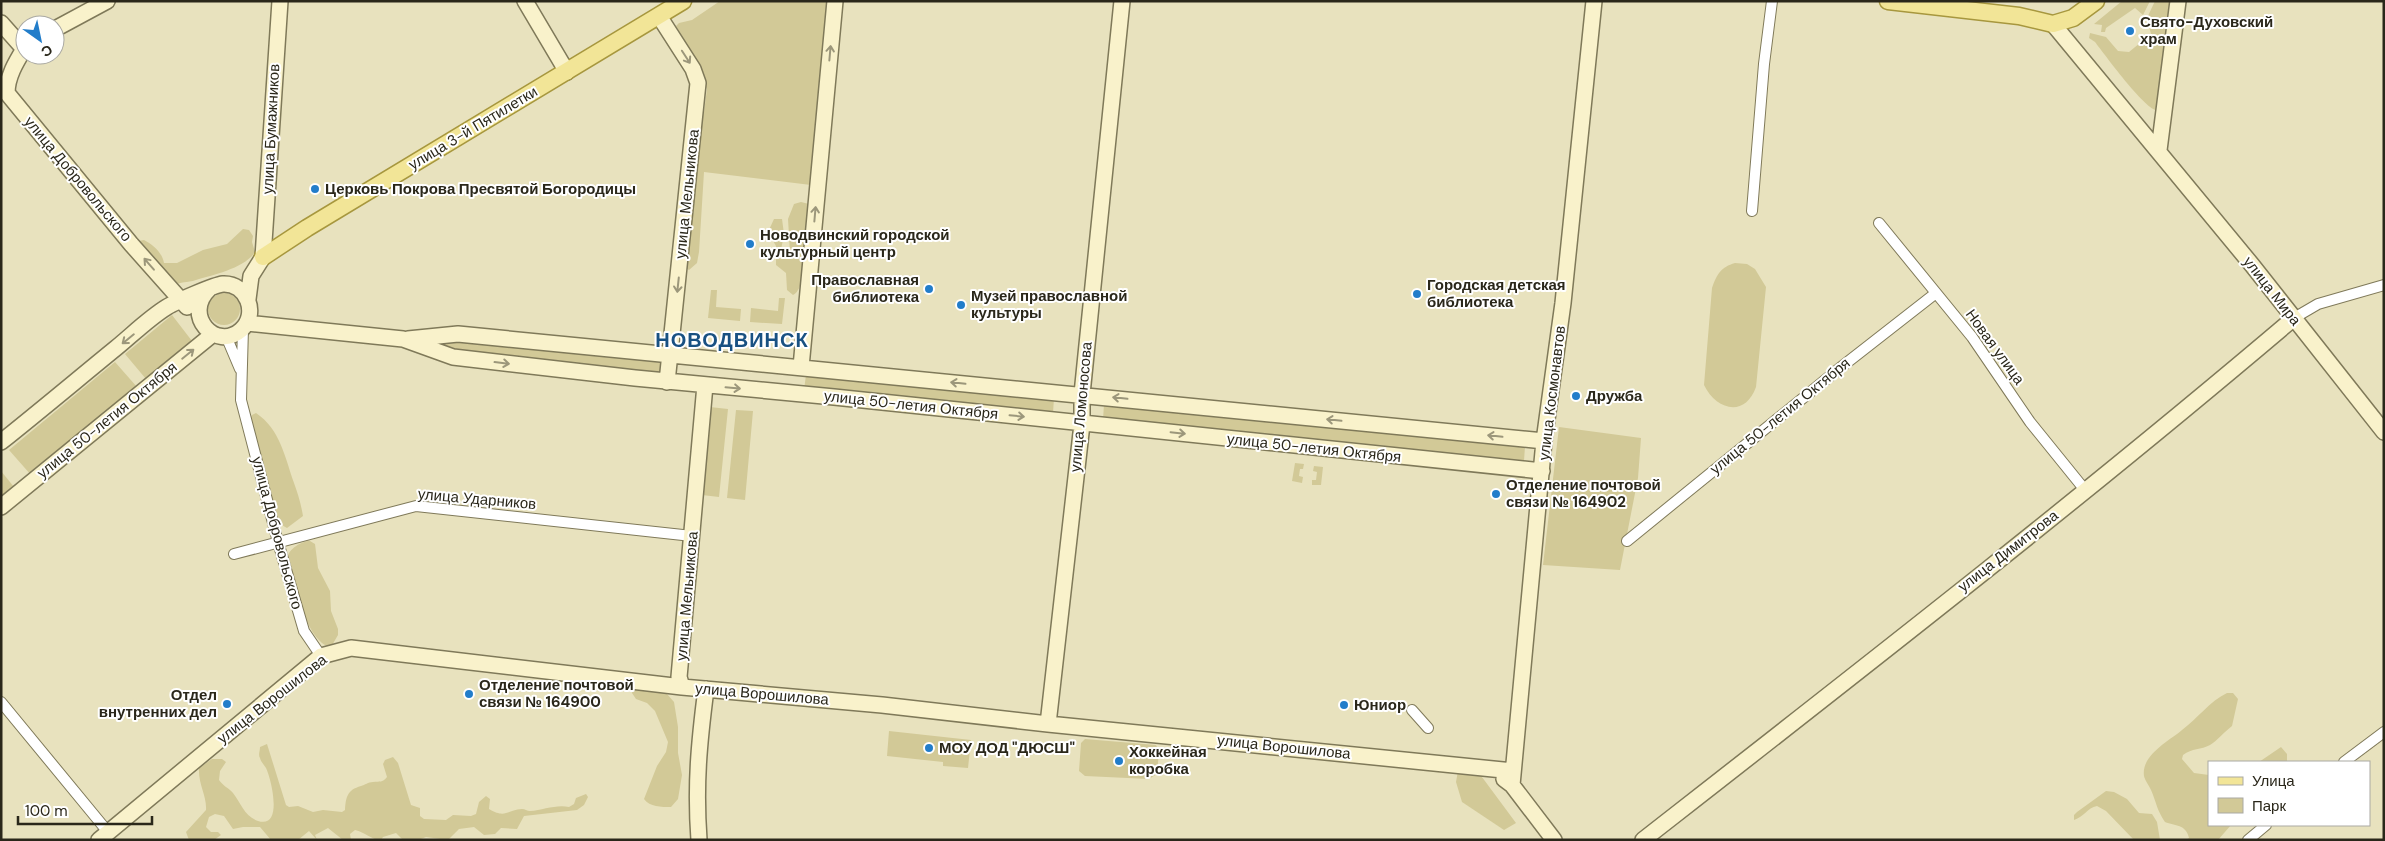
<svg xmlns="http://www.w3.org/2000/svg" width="2385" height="841" font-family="'DM Sans',sans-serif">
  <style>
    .green { fill: #d2c997 }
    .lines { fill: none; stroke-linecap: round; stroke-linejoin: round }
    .street-casing { stroke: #7f7959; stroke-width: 12 }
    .secondary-casing { stroke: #7f7959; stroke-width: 18 }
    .primary-casing { stroke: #a7973e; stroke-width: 19 }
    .street { stroke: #fff; stroke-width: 10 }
    .secondary { stroke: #f9f2cb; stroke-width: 15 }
    .primary { stroke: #f2e597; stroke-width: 16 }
    .oneway { stroke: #9c977b }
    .poi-dot { fill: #227dca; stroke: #fff; stroke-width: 2 }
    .labels { text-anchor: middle; stroke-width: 4; stroke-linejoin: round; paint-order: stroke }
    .poi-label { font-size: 15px; font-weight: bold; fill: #2a271a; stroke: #fff; text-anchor: start }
    .street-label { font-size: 15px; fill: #2a271a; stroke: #fff }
    .district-label { font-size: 20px; font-weight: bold; letter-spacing: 1px; fill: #195182; stroke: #fff }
  </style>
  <rect width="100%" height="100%" fill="#e8e2be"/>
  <path class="green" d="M720,1H828L811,185L704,172L699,252L697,263L689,270L684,267L702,112H704L707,89L676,26L679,23L692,20Z
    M2122,1H2150L2143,15L2135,8L2106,28L2105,32H2101L2102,25L2094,24Z
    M2155,1H2171L2156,110C2144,108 2105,55 2095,42L2089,38L2090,33L2106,37L2118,51L2129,52L2151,34L2147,18Z
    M801,202L809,204C808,221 808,290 793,295L787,290L786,273L776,265V246L768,232L774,219H782L784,234L781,250L786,254L790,253L788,219L794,204Z
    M243,229L249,230L253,236L252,242L255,252C245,268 213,275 196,280C187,283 181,281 173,286L138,241L144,240C153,245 162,252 164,263H177L203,250L227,244Z
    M1735,263L1747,264L1755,269L1766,287L1756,387C1745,418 1716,410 1704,385L1712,288C1717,274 1721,267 1735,263Z
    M711,290H717L716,307L741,309L740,321L708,318Z
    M208 309a16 16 0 1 1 32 0a16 16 0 1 1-32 0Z
    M779,298H785L782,324L750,322L751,308L778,311Z
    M172,315L192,341L146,379L125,354Z
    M472,340L661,360L660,374L470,355L439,347V341Z
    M115,362L137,387L31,475L9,450Z
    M806,375L1054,398L1053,413L804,390Z
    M1104,404L1525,446L1524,461L1103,420Z
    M710,407L728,409L719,497L702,495Z
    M736,410L753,411L745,500L727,498Z
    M256,413C280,429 285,457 294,483C298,494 301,504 303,516L287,528L280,524L276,515L250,419L252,415Z
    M1559,427L1641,438L1638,478L1620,570L1543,565Z
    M1295,463L1304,464L1303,469H1300L1299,476L1303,477L1302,483L1292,481Z
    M1314,466L1323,467L1321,485H1312V480H1316L1317,472L1313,471Z
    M1,471L14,487L1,498Z
    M310,541L315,544L318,568L330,591L331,611L338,629V635L331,647C306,643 293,579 287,558C289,549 301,541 310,541Z
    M634,686H660L674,702L678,727V753L682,775L678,799L671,807C661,807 650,807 644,799L657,766L666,752L668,742L655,711L647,703L636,699L632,693Z
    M2227,693H2233L2238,699L2232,726C2224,732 2217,741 2210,745C2201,750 2192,748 2183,755L2182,759L2194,773L2209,775V825H2231L2218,840H2186L2189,838C2186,824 2175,826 2165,822C2156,808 2157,804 2151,790C2149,785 2145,781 2144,776C2141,755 2169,741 2182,730C2197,719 2210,701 2227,693Z
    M889,731L971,740L968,768L943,766V762L887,756Z
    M1085,739L1156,745L1159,751L1157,774L1149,779L1085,776L1079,771L1081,743Z
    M267,744L286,805L289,807L298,806L313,812L323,810L342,812L345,810C346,797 347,790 361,786C365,785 368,782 373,782C380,781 382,783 387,777L383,764L385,760L393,757L398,763L411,805L420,808V816L424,819L446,820L453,815L471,816L476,814L479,802L486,796L490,799L489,809C506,819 506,810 522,809C525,809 527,811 530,811C543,810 557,804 569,807L574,804L576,798L586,794L588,797L584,805L577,810L524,816L517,829L501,828L495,834L484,835L474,827L459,829L448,840L426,837L418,840H403L396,833L383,837L381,840C371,840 365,832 355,830L350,834L351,840H343L328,828L315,835L317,840L309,831L298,840H271L260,827H243L233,829L224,816L215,814L209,817L206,827L211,832H218L221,835L214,840H189L186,832L206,810C207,796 198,784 199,768L212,759H222L226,762L220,771L219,780C223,786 229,788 233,793C241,803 244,816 258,821C284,829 271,778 266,768C264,765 261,762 260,758C258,755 260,751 260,747Z
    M2281,747L2287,754V762H2259Z
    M1458,771L1479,773L1516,823L1504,830L1462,802L1456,782Z
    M2106,791L2114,792L2127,799L2139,813L2152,814L2157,822L2160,840H2134L2106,811L2097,806C2087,808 2084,817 2074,820V815L2077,812Z"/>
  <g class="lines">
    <g class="street-casing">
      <path id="street" d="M1752,211L1764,64L1772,1
        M1879,223L1972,337L2030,422L2085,490
        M2294,318L2318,304L2384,285
        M243,328L241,400L278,542L304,631L321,656
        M226,336L240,369
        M1627,541L1840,368L1936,293
        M234,554L416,506L692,536
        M1,702L108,832
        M1412,710L1428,728
        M2344,762L2384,732
        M2248,840L2266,825"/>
    </g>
    <g class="secondary-casing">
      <path id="secondary" d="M525,1L567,72
        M659,16L693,69L698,83L667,382
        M1,23L24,49
        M2053,24L2252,265L2384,432
        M55,29L107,1
        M24,49C16,62 7,77 7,93L131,244L187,307
        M2159,150L2178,1
        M263,257L280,1
        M248,299L251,276L263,257
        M247,323L403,339L453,357L635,378L834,397L1542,471
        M408,339L458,334L1544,441
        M801,367L835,1
        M1,442C40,411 78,379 116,348C132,335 149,318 167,307C175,302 214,285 223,284C247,283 259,314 241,330C216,352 182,315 209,289
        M1,507L213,334
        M682,687L679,677L705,385
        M1048,724L1082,424V394L1122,1
        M1504,779L1512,785L1554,840
        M1512,785L1544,441L1563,303L1594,1
        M99,840L321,656L351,648L682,687L882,705L1048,724L1513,771
        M699,840C695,785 699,743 706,689
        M1643,840C1862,669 2082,498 2294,318"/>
    </g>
    <g class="primary-casing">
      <path id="primary" d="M1888,1L2019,16L2053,24L2073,18L2096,1
        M263,257L307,228L683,1"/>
    </g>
    <use href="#street" class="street"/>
    <use href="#secondary" class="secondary"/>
    <use href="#primary" class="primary"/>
  </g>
  <defs><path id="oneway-shaft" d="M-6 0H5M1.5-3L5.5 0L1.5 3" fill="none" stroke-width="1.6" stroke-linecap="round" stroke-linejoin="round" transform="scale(1.25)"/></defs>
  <g class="oneway">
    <use href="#oneway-shaft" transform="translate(830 53) rotate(-85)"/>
    <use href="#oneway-shaft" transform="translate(686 57) rotate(57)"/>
    <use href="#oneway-shaft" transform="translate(815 214) rotate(-85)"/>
    <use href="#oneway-shaft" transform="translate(149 264) rotate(-131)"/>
    <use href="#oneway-shaft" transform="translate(678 285) rotate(96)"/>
    <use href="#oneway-shaft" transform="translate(128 339) rotate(141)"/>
    <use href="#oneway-shaft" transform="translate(188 354) rotate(-39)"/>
    <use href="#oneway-shaft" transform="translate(502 363) rotate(7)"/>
    <use href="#oneway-shaft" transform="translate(958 383) rotate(-174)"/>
    <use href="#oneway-shaft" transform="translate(733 388) rotate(5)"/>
    <use href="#oneway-shaft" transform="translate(1120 398) rotate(-174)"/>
    <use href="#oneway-shaft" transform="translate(1017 416) rotate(6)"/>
    <use href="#oneway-shaft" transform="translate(1334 420) rotate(-174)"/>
    <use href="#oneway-shaft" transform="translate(1178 433) rotate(6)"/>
    <use href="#oneway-shaft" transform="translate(1495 436) rotate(-174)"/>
  </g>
  <g class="poi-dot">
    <circle cx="2130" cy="31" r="5"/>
    <circle cx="315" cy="189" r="5"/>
    <circle cx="750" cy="244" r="5"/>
    <circle cx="929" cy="289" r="5"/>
    <circle cx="1417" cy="294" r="5"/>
    <circle cx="961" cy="305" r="5"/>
    <circle cx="1576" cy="396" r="5"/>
    <circle cx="1496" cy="494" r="5"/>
    <circle cx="469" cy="694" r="5"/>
    <circle cx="227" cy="704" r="5"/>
    <circle cx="1344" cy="705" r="5"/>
    <circle cx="929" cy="748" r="5"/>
    <circle cx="1119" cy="761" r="5"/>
  </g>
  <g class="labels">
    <g class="poi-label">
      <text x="2140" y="27">Свято-Духовский<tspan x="2140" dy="17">храм</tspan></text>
      <text x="325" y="194">Церковь Покрова Пресвятой Богородицы</text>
      <text x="760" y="240">Новодвинский городской<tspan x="760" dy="17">культурный центр</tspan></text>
      <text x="919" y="285" text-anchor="end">Православная<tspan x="919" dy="17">библиотека</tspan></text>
      <text x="1427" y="290">Городская детская<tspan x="1427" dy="17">библиотека</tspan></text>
      <text x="971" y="301">Музей православной<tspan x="971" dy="17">культуры</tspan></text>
      <text x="1586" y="401">Дружба</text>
      <text x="1506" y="490">Отделение почтовой<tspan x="1506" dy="17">связи № 164902</tspan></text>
      <text x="479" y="690">Отделение почтовой<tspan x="479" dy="17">связи № 164900</tspan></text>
      <text x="217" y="700" text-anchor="end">Отдел<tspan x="217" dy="17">внутренних дел</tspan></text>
      <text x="1354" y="710">Юниор</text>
      <text x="939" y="753">МОУ ДОД "ДЮСШ"</text>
      <text x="1129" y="757">Хоккейная<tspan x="1129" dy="17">коробка</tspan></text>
    </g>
    <g class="street-label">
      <text transform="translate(473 128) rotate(-31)" y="5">улица 3-й Пятилетки</text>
      <text transform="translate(271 129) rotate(-87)" y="5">улица Бумажников</text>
      <text transform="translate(78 179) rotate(50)" y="5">улица Добровольского</text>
      <text transform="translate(687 194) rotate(-84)" y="5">улица Мельникова</text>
      <text transform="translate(2272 291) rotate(52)" y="5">улица Мира</text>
      <text transform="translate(1995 347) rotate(54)" y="5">Новая улица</text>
      <text transform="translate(1552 393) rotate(-83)" y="5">улица Космонавтов</text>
      <text transform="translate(911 405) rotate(6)" y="5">улица 50-летия Октября</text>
      <text transform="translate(1081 407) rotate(-85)" y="5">улица Ломоносова</text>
      <text transform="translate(1780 416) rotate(-39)" y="5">улица 50-летия Октября</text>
      <text transform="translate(107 420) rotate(-39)" y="5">улица 50-летия Октября</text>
      <text transform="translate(1314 448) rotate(6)" y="5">улица 50-летия Октября</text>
      <text transform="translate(477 499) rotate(5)" y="5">улица Ударников</text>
      <text transform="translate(277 533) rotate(75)" y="5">улица Добровольского</text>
      <text transform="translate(2008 551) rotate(-38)" y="5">улица Димитрова</text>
      <text transform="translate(687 596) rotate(-85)" y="5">улица Мельникова</text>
      <text transform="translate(762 694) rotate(5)" y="5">улица Ворошилова</text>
      <text transform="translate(272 699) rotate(-38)" y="5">улица Ворошилова</text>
      <text transform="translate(1284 747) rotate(6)" y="5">улица Ворошилова</text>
    </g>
    <g class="district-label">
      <text x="732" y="347">НОВОДВИНСК</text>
    </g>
  </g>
  <rect width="2385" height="841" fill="none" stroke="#2a271a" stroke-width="5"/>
  <rect x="2208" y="761" width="162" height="65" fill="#ffffff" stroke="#aaa9a3"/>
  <rect x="2218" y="777" width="25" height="8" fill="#f2e597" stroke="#aaa9a3"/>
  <text x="2252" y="786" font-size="15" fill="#2a271a">Улица</text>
  <rect x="2218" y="798" width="25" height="15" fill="#d2c997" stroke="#aaa9a3"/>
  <text x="2252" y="811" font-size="15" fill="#2a271a">Парк</text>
  <g transform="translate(40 40) rotate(147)"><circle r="24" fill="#ffffff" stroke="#aaa9a3"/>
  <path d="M0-4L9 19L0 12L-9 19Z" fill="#227dca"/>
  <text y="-8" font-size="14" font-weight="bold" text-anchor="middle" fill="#2a271a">С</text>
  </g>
  <path d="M18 816v8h134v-8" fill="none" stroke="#2a271a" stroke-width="2.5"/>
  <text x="25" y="816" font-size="15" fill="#2a271a" stroke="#ffffff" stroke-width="4" paint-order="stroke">100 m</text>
</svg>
